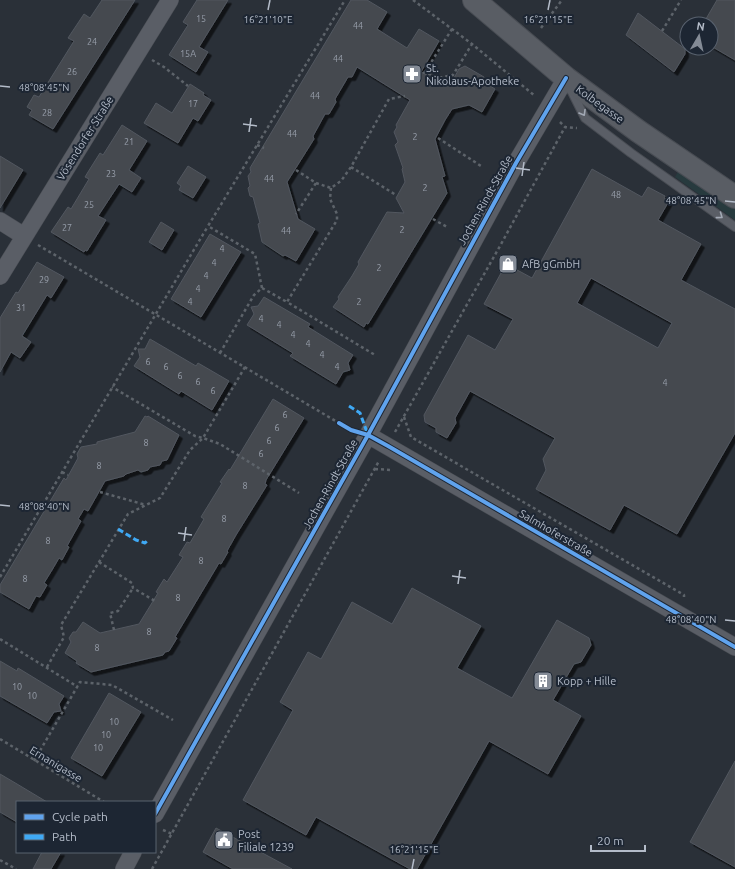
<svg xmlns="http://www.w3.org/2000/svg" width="735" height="869" font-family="Ubuntu,sans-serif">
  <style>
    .green { fill: #273a3e }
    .building { fill: #444950; stroke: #52575f; fill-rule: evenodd; filter: url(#shadow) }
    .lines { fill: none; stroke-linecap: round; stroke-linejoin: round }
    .lane-casing { stroke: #484c53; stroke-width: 10 }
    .street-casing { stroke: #484c53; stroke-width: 18 }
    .secondary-casing { stroke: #484c53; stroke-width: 24 }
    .path { stroke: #5d636a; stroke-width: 2.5; stroke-dasharray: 3 3; stroke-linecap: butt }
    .lane { stroke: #5a5e66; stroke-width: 8 }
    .street { stroke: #5a5e66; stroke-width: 17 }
    .secondary { stroke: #595d64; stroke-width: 22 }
    .quiet { stroke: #3fa9f5; stroke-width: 3; stroke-dasharray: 6 3; stroke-linecap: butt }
    .cycleway-casing { stroke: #1d2633; stroke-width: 6 }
    .cycleway { stroke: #60a3ed; stroke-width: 4 }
    .oneway { stroke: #a2a9b5 }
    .ticks { fill: none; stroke: #b4bcc9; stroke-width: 1.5 }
    .labels { text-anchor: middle; stroke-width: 4; stroke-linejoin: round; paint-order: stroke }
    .number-label { font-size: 9px; fill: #989fab }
    .poi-label { font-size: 11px; fill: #b4bcc9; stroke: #1d2633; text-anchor: start }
    .street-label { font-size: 11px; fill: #b4bcc9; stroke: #1d2633 }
    .ticks-label { font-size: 10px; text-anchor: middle; fill: #b4bcc9; stroke: #1d2633; stroke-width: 4; stroke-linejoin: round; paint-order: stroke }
  </style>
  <defs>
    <filter id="shadow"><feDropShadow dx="3.5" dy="3.5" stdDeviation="0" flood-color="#0009"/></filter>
  </defs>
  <rect width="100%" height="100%" fill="#2a3038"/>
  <path class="green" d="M678,172L735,208V220L675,177Z"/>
  <path class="building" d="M102,0H135L53,129L29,115L32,110L27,107L34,95L39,97L74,41L68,38L84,14L90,18Z
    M197,0H228L199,47L208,52L196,72L169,55L188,25L183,22Z
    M351,0H367L387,12L377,29L407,48L419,29L439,41L421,72L438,81L454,78L459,69L465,66L484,77L482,81L495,89L482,112L469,105L452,109L445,120L435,139L445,176L442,177L447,193L368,324L366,323L364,327L333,307L339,299L338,297L352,276L359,264L358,262L387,212L404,213L396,198L405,182L402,169L403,168L395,145L398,142L394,132L397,127L396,125L410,100L357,67L352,77H348L335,99L336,102L329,114H325L313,136L314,139L287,182L298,219L315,229L296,261L285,255L283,256L262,242L258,224L260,223L253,197L250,196L248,188L250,186L248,176L251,172L250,168Z
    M717,0H735V60L711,46V24H703Z
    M638,13L685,49V54L674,72L626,35Z
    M190,84L204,93L203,95L211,100L198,121L193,118L178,143L144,123L156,103L172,113Z
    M122,125L147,141L129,170L141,178L132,192L119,184L98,216L106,220L87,251L85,250L84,252L51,232L68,207L71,209L89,179L85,177L88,172L100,153L103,155Z
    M0,156L23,170L0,208Z
    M188,166L206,177L193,198L179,190L181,186L177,183Z
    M592,169L642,197L648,187L665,196L664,198L669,201L658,220L701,244L681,280L735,309V433L677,534L624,505L610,530L536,489L546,470L543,459L555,438L470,391L455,418L456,423L447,438L436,432V428L425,422L424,415L468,335L495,350L513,319L484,304L506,264L532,278ZM591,278L672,323L658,348L577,303Z
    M161,222L174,230L162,250L149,242Z
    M210,234L241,252L201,317L171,299Z
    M37,262L64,277L51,298L47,295L22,336L31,342L20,358L11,352L0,372V318L16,292L18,293Z
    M264,297L310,324L308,327L353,355L348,363L350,370L343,372L336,384L290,356L293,353L247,325L254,314L251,307L258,306Z
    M150,339L196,366L198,363L229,381L212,410L181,391L179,394L134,366L140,357L138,349H145Z
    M273,399L304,418L266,480L265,484L267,485L236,535L227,551L228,552L221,564L219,563L175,637L177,638L169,651L165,652L163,655L91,672L76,663L77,661L65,653L71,642L69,638L73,632H76L83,622L100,633L139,624L158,593L156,592L164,579L167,582L183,557L179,555L187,542L190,543L204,519L201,517L222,483L220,482L229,469L230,470Z
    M145,416L147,417L148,416L179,435L167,460L162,461L160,465L150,467L148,470L141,472L138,470L126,474L124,476L105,481L88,511L84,509L78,519L81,521L67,546L69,547L62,560L59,558L52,570L44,583L47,585L40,597L36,596L29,609L0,592V585L64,478L66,480L78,458L77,454L81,447L97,444V442L135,432Z
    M412,588L481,626L457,668L512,698L557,620L589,638L591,645L581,662L574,664L553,700L581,716L548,774L489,741L417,869H410L316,817L306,835L243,800L293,710L280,702L308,652L321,659L352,602L392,624Z
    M0,661L17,671L18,668L64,696L59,704L61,711L54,712L47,723L0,696Z
    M109,693L141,712L102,776L71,758Z
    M735,761V867L690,842Z
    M0,774L17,784L47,802H17V822L0,812Z
    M216,828L292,869H233L203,852Z
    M42,852H61L51,869H33Z"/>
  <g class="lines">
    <g class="lane-casing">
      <path id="lane" d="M571,90L585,118L631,153L735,227"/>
    </g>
    <g class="street-casing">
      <path id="street" d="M0,221L24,236
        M0,276L170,0
        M368,435L735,647
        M155,814L368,435L516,163L566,78
        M124,869L133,852"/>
    </g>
    <g class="secondary-casing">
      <path id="secondary" d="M474,0L566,78L638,131L735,197"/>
    </g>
    <path class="path" d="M413,0L472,44L535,96
      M541,28L562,0
      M662,31L681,0
      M152,60L164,67L188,86
      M425,72L452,29
      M423,73L425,72L438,78L453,75L472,44
      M560,122L565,127L577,128
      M438,138L481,166
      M257,145L264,148
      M351,167L396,195
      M296,170L316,183L296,214
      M316,183L331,188L341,181L351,167L389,99L405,96
      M331,188L330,199L337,214V220L287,302L375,355
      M433,219L447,227
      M38,245L339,423
      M262,288L255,254L208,226L345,0
      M220,353L254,295L262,288L287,302
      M245,367L203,438L220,444L299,493
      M404,417L411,437L684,595V597
      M395,432L500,246L565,127
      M375,469L392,470
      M62,472L68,475
      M100,492L146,505
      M99,562L132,583L133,588L155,601
      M0,577L208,226
      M114,630L110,613L118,611L133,588
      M0,639L78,687
      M47,667L64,637L61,625L128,514L160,498L190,450L203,438L195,436L112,387
      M0,739L104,802
      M34,761L80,682L112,685L173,720
      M163,830L172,834
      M0,860L16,869
      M152,869L379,461"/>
    <use href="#lane" class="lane"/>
    <use href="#street" class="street"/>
    <use href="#secondary" class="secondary"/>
    <path class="quiet" d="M349,406L360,413L368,435
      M118,529L136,540L145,543L148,540"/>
    <g class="cycleway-casing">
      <path id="cycleway" d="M339,423L351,430L368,435L388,446L735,647
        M155,814L368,435L516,163L566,78"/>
    </g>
    <use href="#cycleway" class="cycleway"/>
  </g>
  <defs><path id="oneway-chevron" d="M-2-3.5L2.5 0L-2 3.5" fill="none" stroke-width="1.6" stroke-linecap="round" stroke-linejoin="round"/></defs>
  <g class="oneway">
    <use href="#oneway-chevron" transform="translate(583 113) rotate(60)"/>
    <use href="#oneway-chevron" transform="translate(720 216) rotate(36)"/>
  </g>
  <path class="ticks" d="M268,10L270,0M548,10L550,0M0,86L10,87M243,124L257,126M249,132L251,118M516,168L530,170M522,176L524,162M725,201L735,202M0,505L10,506M178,533L192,535M184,541L186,527M452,576L466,578M458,584L460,570M725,620L735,621M412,869L414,859"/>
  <defs>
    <g id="pharmacy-square" transform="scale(1)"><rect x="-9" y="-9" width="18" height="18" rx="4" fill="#848b96" stroke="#1d2633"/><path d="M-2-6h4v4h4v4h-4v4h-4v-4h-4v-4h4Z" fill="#fff"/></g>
    <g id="shop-square" transform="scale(1)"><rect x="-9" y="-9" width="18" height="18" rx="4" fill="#848b96" stroke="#1d2633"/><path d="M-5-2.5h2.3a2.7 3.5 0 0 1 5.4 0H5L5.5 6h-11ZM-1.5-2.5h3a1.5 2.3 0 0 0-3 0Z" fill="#fff"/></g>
    <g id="building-square" transform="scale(1)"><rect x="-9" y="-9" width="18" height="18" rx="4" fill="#848b96" stroke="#1d2633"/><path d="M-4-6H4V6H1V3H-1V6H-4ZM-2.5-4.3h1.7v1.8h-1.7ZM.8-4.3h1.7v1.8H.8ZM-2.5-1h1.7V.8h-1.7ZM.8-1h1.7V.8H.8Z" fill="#fff"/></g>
    <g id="civic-square" transform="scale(1)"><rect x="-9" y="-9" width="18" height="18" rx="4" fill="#848b96" stroke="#1d2633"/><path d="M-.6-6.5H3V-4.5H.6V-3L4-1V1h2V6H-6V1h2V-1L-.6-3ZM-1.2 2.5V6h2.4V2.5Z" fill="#fff"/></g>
  </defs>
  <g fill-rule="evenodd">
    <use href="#pharmacy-square" x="412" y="74"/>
    <use href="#shop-square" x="508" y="264"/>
    <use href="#building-square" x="543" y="681"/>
    <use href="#civic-square" x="224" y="840"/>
  </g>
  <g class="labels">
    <g class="number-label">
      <text x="201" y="22">15</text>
      <text x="358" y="29">44</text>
      <text x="92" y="45">24</text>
      <text x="188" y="57">15A</text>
      <text x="338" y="62">44</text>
      <text x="72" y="75">26</text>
      <text x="315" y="99">44</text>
      <text x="193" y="107">17</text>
      <text x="47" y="116">28</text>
      <text x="292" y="137">44</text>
      <text x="415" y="140">2</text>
      <text x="129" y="145">21</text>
      <text x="111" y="177">23</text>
      <text x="269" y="182">44</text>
      <text x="425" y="191">2</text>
      <text x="616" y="198">48</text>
      <text x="89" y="208">25</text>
      <text x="67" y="231">27</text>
      <text x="402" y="233">2</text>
      <text x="286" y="234">44</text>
      <text x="222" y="252">4</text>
      <text x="214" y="266">4</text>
      <text x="379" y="271">2</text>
      <text x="206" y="279">4</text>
      <text x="44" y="283">29</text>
      <text x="198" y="292">4</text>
      <text x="190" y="305">4</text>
      <text x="359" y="305">2</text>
      <text x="21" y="311">31</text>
      <text x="261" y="322">4</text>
      <text x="279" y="328">4</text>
      <text x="293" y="338">4</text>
      <text x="308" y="347">4</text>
      <text x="322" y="358">4</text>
      <text x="148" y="365">6</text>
      <text x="166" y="370">6</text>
      <text x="337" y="370">4</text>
      <text x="180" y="379">6</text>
      <text x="198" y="385">6</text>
      <text x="665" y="386">4</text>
      <text x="213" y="394">6</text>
      <text x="285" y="418">6</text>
      <text x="277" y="431">6</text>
      <text x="269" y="444">6</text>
      <text x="146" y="446">8</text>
      <text x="261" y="457">6</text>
      <text x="99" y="469">8</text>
      <text x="245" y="489">8</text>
      <text x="224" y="522">8</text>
      <text x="48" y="544">8</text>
      <text x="201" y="564">8</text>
      <text x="25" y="582">8</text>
      <text x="178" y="601">8</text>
      <text x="149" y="635">8</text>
      <text x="97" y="651">8</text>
      <text x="17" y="690">10</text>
      <text x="32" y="699">10</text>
      <text x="114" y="725">10</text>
      <text x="106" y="738">10</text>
      <text x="98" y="751">10</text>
    </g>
    <g class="poi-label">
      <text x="426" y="72">St.<tspan x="426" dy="13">Nikolaus-Apotheke</tspan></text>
      <text x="522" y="268">AfB gGmbH</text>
      <text x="557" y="685">Kopp + Hille</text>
      <text x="238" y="838">Post<tspan x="238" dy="13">Filiale 1239</tspan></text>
    </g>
    <g class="street-label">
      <text transform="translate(600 104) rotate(36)" y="4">Kolbegasse</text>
      <text transform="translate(85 138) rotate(-58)" y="4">Vösendorfer Straße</text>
      <text transform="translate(485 200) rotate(-61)" y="4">Jochen-Rindt-Straße</text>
      <text transform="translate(330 484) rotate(-61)" y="4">Jochen-Rindt-Straße</text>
      <text transform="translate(556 533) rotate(30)" y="4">Salmhoferstraße</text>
      <text transform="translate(56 764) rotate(31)" y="4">Ernanigasse</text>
    </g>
  </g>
  <g class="ticks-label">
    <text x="268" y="23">16°21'10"E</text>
    <text x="548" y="23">16°21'15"E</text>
    <text x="44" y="91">48°08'45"N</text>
    <text x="691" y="204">48°08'45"N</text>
    <text x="44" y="510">48°08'40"N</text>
    <text x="691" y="623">48°08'40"N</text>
    <text x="414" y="853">16°21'15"E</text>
  </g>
  <rect x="16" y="801" width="140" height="52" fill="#1d2633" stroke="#59626f"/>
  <rect x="24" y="814" width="20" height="6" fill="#60a3ed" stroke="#59626f"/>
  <text x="52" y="821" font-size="12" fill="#b4bcc9">Cycle path</text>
  <rect x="24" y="834" width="20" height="6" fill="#3fa9f5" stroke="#59626f"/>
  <text x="52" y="841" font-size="12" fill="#b4bcc9">Path</text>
  <g transform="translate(699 36) rotate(9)"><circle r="19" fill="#1d2633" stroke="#59626f"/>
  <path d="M0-3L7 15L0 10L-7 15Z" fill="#848b96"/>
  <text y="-6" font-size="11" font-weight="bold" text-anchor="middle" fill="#b4bcc9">N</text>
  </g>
  <path d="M591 845v6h54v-6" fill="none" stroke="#b4bcc9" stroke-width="2"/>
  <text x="597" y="845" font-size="12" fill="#b4bcc9" stroke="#1d2633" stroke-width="3" paint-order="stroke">20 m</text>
</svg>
